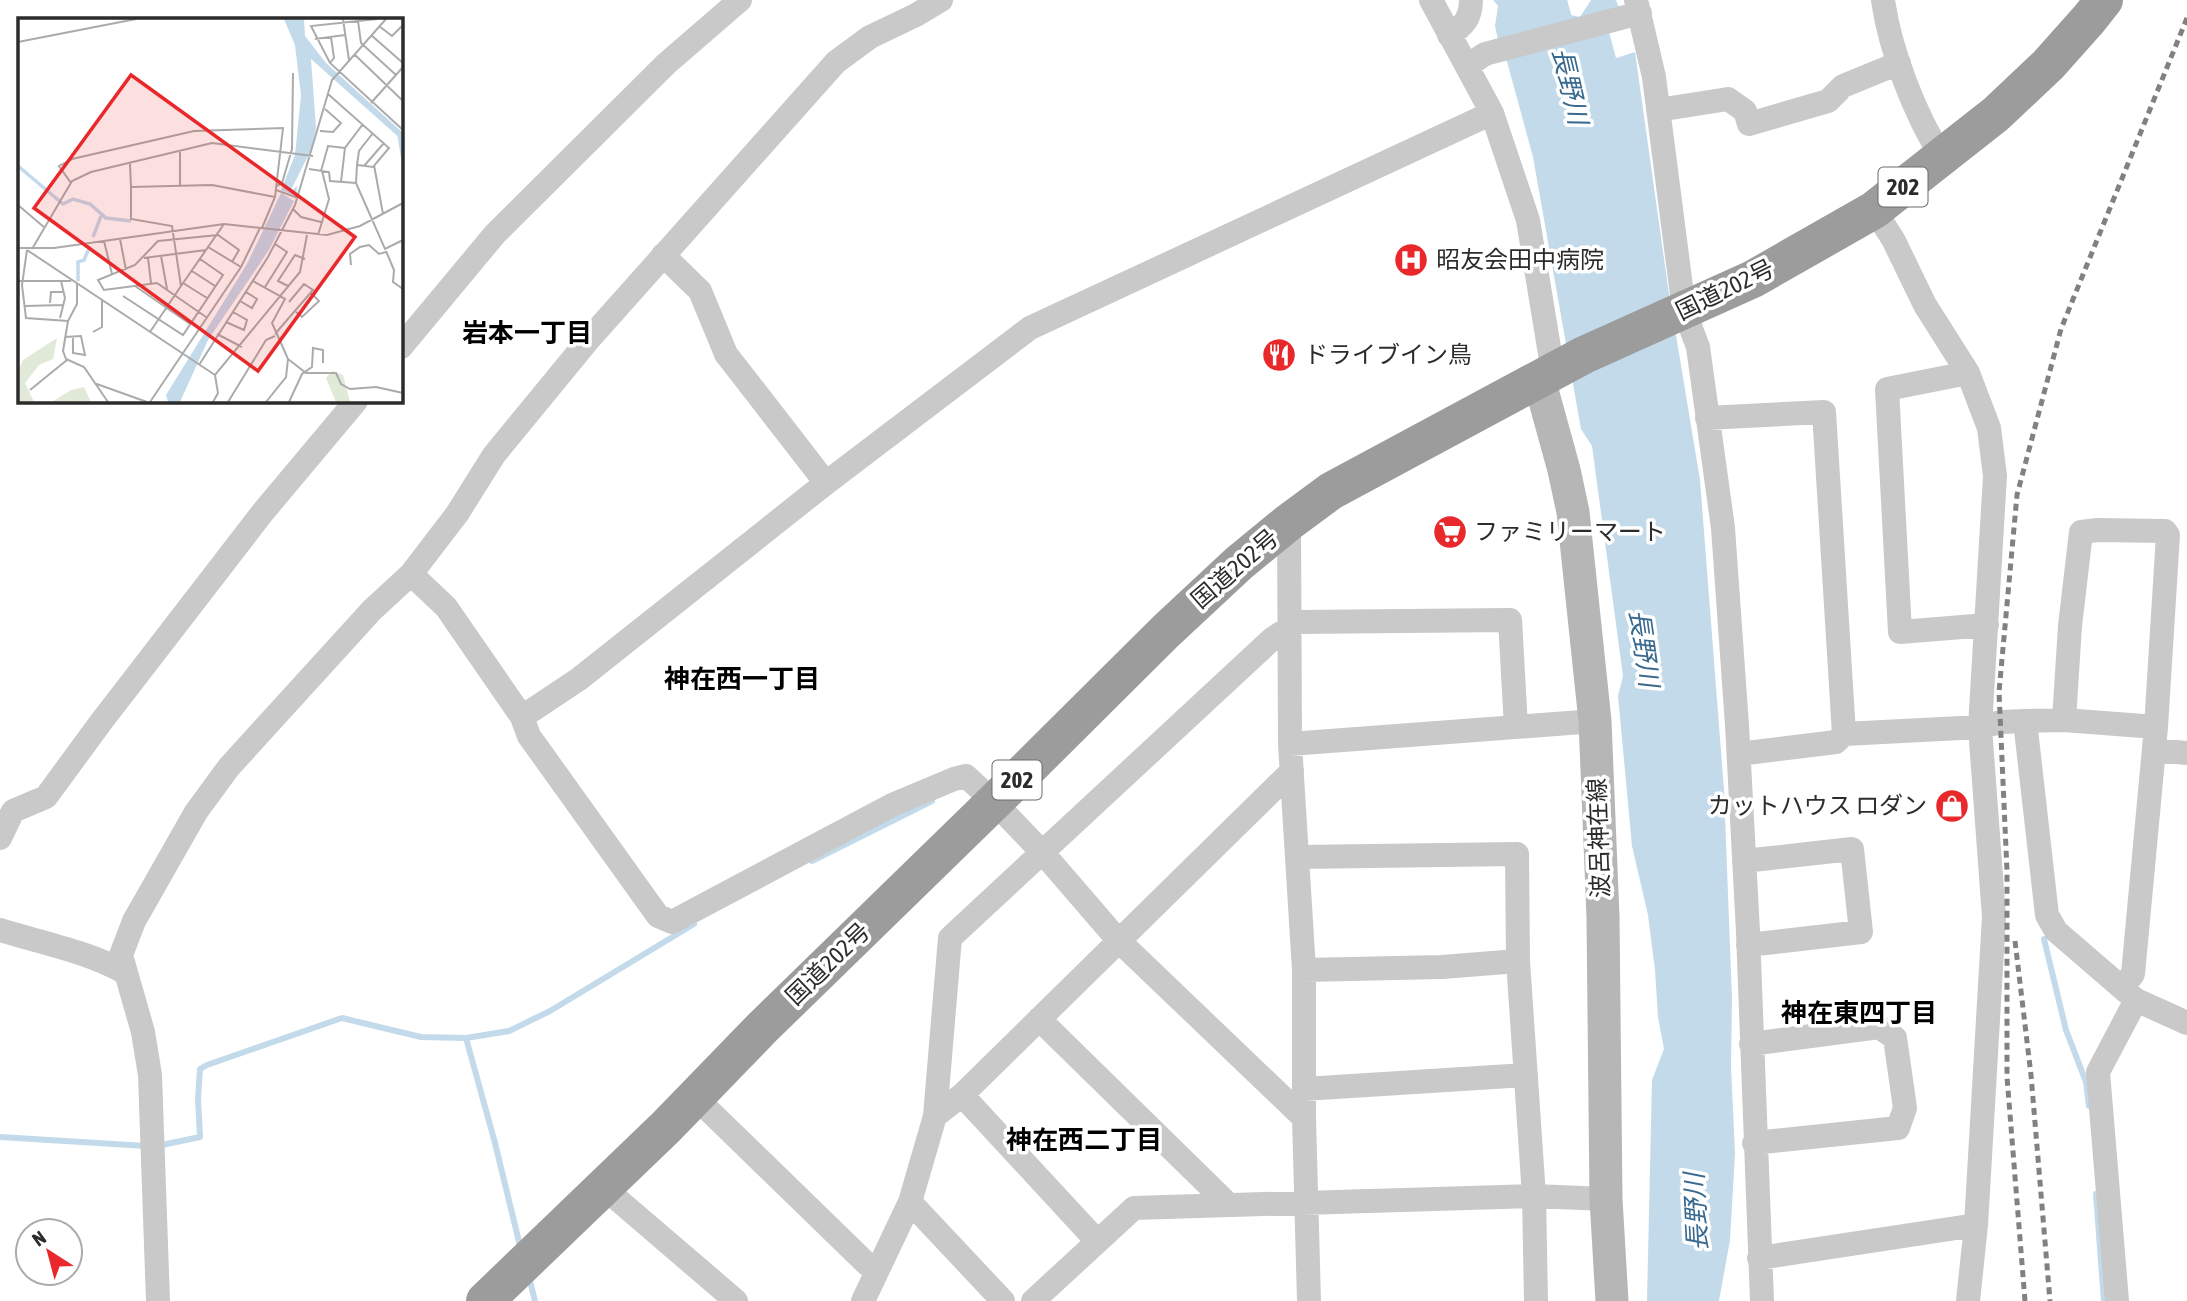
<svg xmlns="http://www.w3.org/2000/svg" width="2187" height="1301" font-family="'Asap Condensed','Noto Sans JP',sans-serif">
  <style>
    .water { fill: #c3daeb }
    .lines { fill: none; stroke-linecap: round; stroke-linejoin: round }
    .stream { stroke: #c3daeb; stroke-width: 6 }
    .river { stroke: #c3daeb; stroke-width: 37 }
    .minor { stroke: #c9c9c9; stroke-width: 24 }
    .secondary { stroke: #b6b6b6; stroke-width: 33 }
    .trunk { stroke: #9c9c9c; stroke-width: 38 }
    .rail { stroke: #818181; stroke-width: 5; stroke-dasharray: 7 5; stroke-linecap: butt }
    .labels { text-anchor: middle; stroke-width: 7; stroke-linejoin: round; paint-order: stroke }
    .shield { fill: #fff; stroke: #6b6b6b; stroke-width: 2 }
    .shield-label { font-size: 23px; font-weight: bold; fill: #2c2c2c }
    .poi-label { font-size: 24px; fill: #2c2c2c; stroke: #fff; text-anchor: start }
    .street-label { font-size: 24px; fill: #2c2c2c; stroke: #fff }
    .water-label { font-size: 26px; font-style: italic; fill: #39698f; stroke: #fff }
    .neighbourhood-label { font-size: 26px; font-weight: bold; fill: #000; stroke: #fff }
    .inset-river { fill: none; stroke: #c3daeb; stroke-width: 3.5 }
    .inset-road { fill: none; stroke: #ababab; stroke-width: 2 }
    .view { fill: #e9282b; fill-opacity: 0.15; stroke: #e9282b; stroke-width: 3.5 }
    .inset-edge { fill: none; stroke: #2c2c2c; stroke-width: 3.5 }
  </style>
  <rect width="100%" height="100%" fill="#fff"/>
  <path class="water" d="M1493,0H1558L1561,13L1580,17L1591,0H1616L1619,8L1498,40L1495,26L1498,6Z
    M1609,32L1616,58L1635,52L1668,287L1700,480L1724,790L1732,999L1731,1066L1735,1154L1730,1240L1719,1301H1647L1652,1080L1664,1049L1658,1017L1655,970L1648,915L1632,846L1618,696L1623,676L1592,446L1581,429L1533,157L1506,58L1545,47L1552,73L1577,66L1573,42Z"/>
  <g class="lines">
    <path class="stream" d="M812,861L932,801
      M2044,939L2066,1030L2086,1082L2089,1106
      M466,1038L495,1143L521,1250
      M0,1137L146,1146
      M157,1146L200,1137L198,1099L200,1069L207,1065L342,1018L421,1037L466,1038L509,1031L550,1011L694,924
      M2096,1194L2104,1301
      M529,1277L535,1301"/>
    <path class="river" d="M1548,0L1580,117"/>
    <path class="minor" d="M1431,0L1492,113L1528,220L1553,372
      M1636,0L1654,77L1684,310L1698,347L1723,528L1737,725L1748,932L1762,1301
      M1883,0C1890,50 1915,115 1942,157
      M1449,35C1464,26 1471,18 1471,0
      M1467,66L1485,54L1640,13
      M1658,110L1728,99L1745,111L1749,124L1828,101L1843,86L1899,63
      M1874,210L1893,239L1925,305L1968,373L1989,428L1995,476L1980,727L1994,917L1976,1225L1968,1301
      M663,255L700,291L726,354L826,483
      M401,347L495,234L666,64L740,0
      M1968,373L1887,389L1900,632L1987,625
      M1707,418L1824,412L1844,734
      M1289,522L1290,744L1304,970V1118
      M411,574L446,607L522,717L579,679L826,483L1030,328L1492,113
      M522,717L529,736L658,916L672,922L892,805L954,779L966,776L994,802L1043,853L1118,940L1304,1118L1309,1301
      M2064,720L2070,626L2081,532L2098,530L2165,531L2168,535L2156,727L2133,974L2122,988
      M2025,721L2064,720L2156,727
      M1290,744L1595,721
      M2154,750L2187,753
      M1739,754L1836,742L1844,734L1980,727L2002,722L2025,721L2047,915L2056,931L2136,1000L2187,1023
      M0,838L13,811L46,797L101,722L263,512L356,401
      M1299,857L1517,854L1518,961L1534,1196L1536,1301
      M1744,861L1852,849L1861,932L1748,945
      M0,930C42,943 86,951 124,972
      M1304,970L1442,967L1518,961
      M1039,1019L1229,1205
      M1751,1044L1879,1027L1895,1038L1905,1108L1898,1128L1754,1143
      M1304,1089L1526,1075
      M962,1095L1097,1241
      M695,1097L867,1264L878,1269
      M935,1116L962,1095L1292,771
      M603,1187L736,1301
      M910,1202L1003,1301
      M1759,1258L1976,1225
      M158,1301L150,1075L143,1032L121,955L134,921L196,812L229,767L372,610L411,574L457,514L494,455L590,338L836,62L870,37L916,15L941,0
      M863,1301L910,1202L935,1116L950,938L1272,639L1298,622L1510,620L1516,727
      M1033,1301L1134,1208L1534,1196L1606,1199
      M2117,1301L2098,1072L2136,1000"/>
    <path class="secondary" d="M1539,379L1564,470L1573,512L1595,721L1603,917L1606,1199L1612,1301"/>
    <path class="trunk" d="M485,1301L666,1127L762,1028L994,802L1166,631L1239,563L1289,522L1331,491L1584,355L1753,279L1874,210L1996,114L2048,65L2089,19L2104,0"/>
    <path class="rail" d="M2015,941L2031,1075L2050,1301
      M2025,1301L2007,1077V871L1999,692L2017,495L2061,329L2187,18"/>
  </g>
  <defs>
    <g id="hospital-disc" transform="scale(1.75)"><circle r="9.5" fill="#e9282b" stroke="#fff"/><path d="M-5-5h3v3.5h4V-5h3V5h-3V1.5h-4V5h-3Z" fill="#fff"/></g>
    <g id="restaurant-disc" transform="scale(1.75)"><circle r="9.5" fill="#e9282b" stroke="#fff"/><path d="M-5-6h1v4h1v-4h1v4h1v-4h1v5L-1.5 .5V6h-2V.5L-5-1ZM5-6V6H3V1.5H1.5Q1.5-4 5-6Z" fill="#fff"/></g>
    <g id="supermarket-disc" transform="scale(1.75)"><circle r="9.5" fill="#e9282b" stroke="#fff"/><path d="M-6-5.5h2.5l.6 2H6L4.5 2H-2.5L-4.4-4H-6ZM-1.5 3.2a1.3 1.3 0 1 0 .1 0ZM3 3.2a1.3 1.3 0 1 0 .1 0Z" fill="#fff"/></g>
    <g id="shop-disc" transform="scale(1.75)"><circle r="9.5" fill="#e9282b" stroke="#fff"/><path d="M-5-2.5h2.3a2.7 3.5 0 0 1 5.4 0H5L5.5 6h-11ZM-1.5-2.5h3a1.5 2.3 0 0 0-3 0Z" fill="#fff"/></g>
  </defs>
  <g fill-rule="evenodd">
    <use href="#hospital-disc" x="1411" y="260"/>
    <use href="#restaurant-disc" x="1279" y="355"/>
    <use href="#supermarket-disc" x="1450" y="532"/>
    <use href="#shop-disc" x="1952" y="806"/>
  </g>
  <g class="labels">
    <g class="shield">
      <rect x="1878.5" y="167.5" width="49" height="39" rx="5"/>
      <rect x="992.5" y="760.5" width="49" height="39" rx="5"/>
    </g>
    <g class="shield-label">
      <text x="1903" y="195">202</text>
      <text x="1017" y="788">202</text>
    </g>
    <g class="poi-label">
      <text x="1436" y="268">昭友会田中病院</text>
      <text x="1304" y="363">ドライブイン鳥</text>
      <text x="1474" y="540">ファミリーマート</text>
      <text x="1927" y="814" text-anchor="end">カットハウス ロダン</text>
    </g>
    <g class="street-label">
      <text transform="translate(1725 290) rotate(-26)" y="8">国道202号</text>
      <text transform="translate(1235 569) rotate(-41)" y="8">国道202号</text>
      <text transform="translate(1599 838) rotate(-92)" y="8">波呂神在線</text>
      <text transform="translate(828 964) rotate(-44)" y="8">国道202号</text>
    </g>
    <g class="water-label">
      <text transform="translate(1570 86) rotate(77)" y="9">長野川</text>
      <text transform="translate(1644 648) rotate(82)" y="9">長野川</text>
      <text transform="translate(1696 1212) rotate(-93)" y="9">長野川</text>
    </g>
    <g class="neighbourhood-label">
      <text x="527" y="342">岩本一丁目</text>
      <text x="742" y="688">神在西一丁目</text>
      <text x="1859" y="1022">神在東四丁目</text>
      <text x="1084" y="1149">神在西二丁目</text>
    </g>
  </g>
  <g transform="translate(18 18)">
    <rect width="385" height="385" fill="#fff"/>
    <path d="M39,320L35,341L21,347L7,365L16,384H0V353L5,342ZM314,353L325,357L332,384H318L308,360ZM66,369L73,384H34L53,372Z" fill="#e1ead8"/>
    <path d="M266,1H286L287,18L308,45L385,115V123L293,41L298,110L294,130L272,174L279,168L278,178L263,172L277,137L283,77L277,27ZM263,175L276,183L251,232L190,322L162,384H150L148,377L229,246Z" fill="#c3daeb"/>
    <path class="inset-river" d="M381,116L385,142M0,148L45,186L55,181L72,186L88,200L113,203M75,219L83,198M60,263V244L66,242L72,228"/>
    <path class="inset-road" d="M325,1L331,42M359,1L293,8L312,45L385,112M340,3L343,25L378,57M361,8L374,18L384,8M353,17L385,45M297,21L327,17M0,24L118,1M336,36L385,83M312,45L316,40L313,19M310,76L371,130L355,149L339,147L338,165L367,231L385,222M353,85L385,49M302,113L315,114L323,105L307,91M112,146L113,169L194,167L257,179M339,147L341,133L355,115M356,147L365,196M346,148L366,125M291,151L311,154L312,163L338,165M303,153L310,128L327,130M323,164L327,130L345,106M53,165L41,148L54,141L176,113L265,110L257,179L244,210M162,168V132M259,168L264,165L274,131L275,55M113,169V201L154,208L163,268L132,314M258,172L280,180M0,187L27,210M275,191L283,199L303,204M300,217L311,181L304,153M102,221L108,252M86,223L94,256M190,229L223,249M0,230H36L206,206L309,217L342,208L385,185M14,231L54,163L73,154L194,125L295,138M9,232L197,357L282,254L289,217M9,232L4,267L8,300L50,303M368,233L376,252L375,264L385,271M143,238L149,271M126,240L188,232M130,240L133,265M333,247L332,236L342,229L351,227L361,236L368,234M174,253L197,268M0,263H53M235,263L267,281L254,305L270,341L268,359L248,384M165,265L189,280M59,266V286L50,303L45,333L48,341L66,349L90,384M117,268L172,306M163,268L206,206M270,268L260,263L277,237L287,241M247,269L269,234L257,226M105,278L165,317L205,257L182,241M222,283L234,290L239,281L228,274M32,285L33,274H45M7,288L45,287M278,294L284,299L301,283L293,275M188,299L139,265L86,272L80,262L117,247L140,223L200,217L221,232L214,244M42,300L47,280L43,263M208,304L226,312L229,302L215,294M75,314L84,309V282M199,316L224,329M257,316L295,272L286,266L271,284M47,319L63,318L67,337L55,335V320M270,341L288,355H318L323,366L332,371L358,369L385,375M181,347L250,239L277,187L314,62L368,1M76,365L129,384M12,372L49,342M132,384L223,249L242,210M195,384L200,375L197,357M210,384L248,322L257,318M271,384L284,356L294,349L295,330L305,332V345"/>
    <path class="view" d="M113,57L337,219L240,353L16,190Z"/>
    <rect width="385" height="385" class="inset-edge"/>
  </g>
  <g transform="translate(49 1252) rotate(324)"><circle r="33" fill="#ffffff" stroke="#ababab" stroke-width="2"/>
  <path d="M0-5L12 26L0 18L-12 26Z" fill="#e9282b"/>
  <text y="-10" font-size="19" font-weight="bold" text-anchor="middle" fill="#2c2c2c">N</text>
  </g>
</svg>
